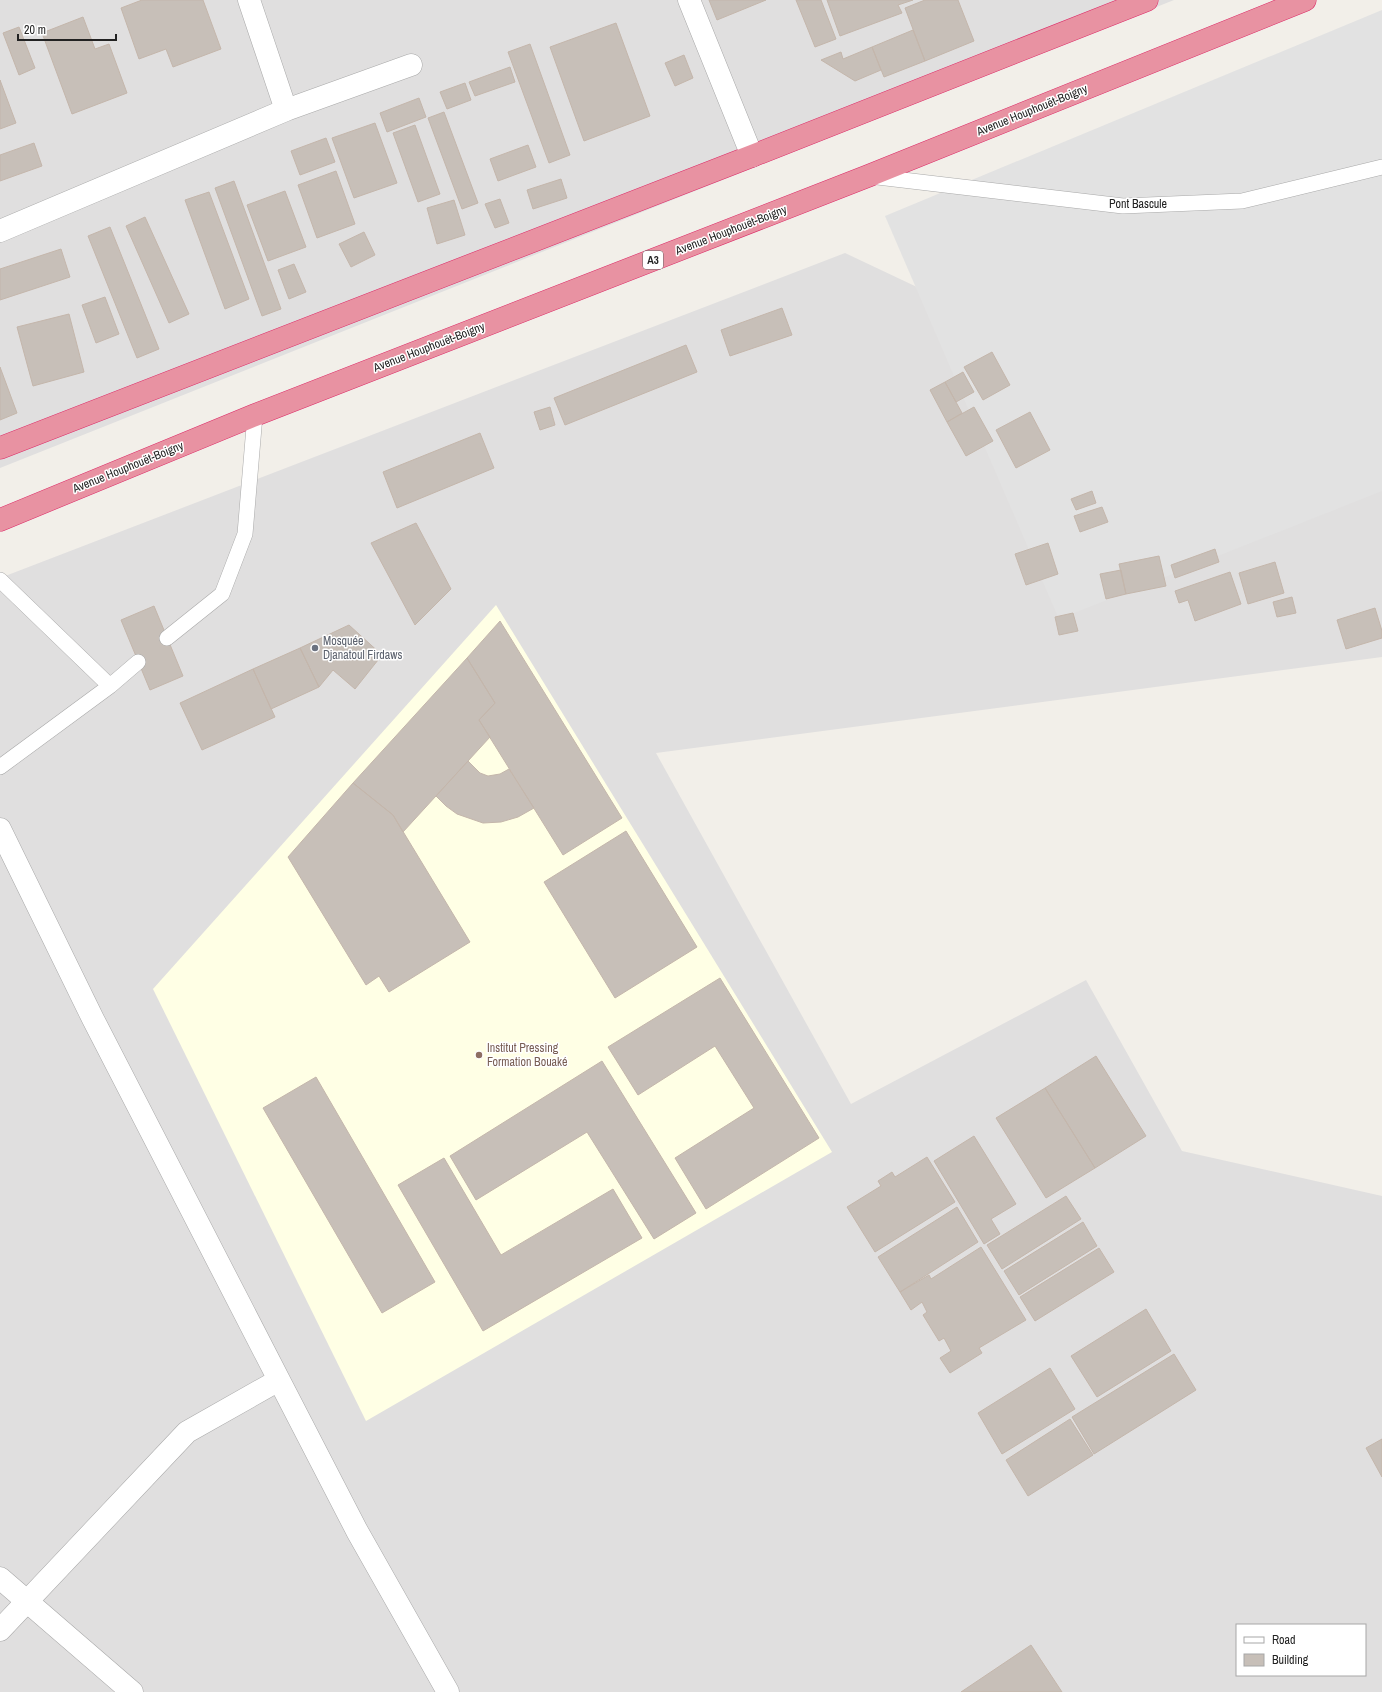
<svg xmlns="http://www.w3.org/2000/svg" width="1382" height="1692" font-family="'Archivo Narrow',sans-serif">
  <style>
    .residential { fill: #e0dfdf; fill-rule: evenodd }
    .education { fill: #ffffe5 }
    .parking { fill: #e2e2e2 }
    .building { fill: #c7bfb8; stroke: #c4b6ab }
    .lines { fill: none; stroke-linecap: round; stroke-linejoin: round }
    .lane-casing { stroke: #a9a9a9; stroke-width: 16 }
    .street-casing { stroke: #a9a9a9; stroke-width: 23 }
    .highway-casing { stroke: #dc2a67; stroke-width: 23 }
    .lane { stroke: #fff; stroke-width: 15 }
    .street { stroke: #fff; stroke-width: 22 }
    .highway { stroke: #e892a2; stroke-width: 22 }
    .worship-dot { fill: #6b7280; stroke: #fff; stroke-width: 1.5 }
    .education-dot { fill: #8d6e63; stroke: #fff; stroke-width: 1.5 }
    .labels { text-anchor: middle; stroke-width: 3; stroke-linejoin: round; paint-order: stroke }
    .shield { fill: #fff; stroke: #646464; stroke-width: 1 }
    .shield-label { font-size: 11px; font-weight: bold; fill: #222 }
    .street-label { font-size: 12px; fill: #222; stroke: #fff }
    .worship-label { font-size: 12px; fill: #5b616d; stroke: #fff; text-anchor: start }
    .education-label { font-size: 12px; fill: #785e54; stroke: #fff; text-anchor: start }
  </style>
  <rect width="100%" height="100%" fill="#f2efe9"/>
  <path class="residential" d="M0,0H1174L0,468Z
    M845,253L1027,339L1382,431V657L656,753L851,1104L1086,980L1182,1151L1382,1196V1692H0V578ZM1237,1625H1365V1675H1237Z"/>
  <path class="education" d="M496,605L832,1152L366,1421L153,989Z"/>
  <path class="parking" d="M1382,10V491L1059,619L885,216Z"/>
  <path class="building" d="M142,0H203L221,49L173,67L166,49L139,59L121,8Z
    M709,0H766L717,20Z
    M796,0H821L836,39L815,47Z
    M827,0H913L898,5L902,13L840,36Z
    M925,0H958L974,41L925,61L905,8Z
    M83,17L95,49L109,44L127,93L72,114L42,33Z
    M616,23L650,116L584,141L550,47Z
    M19,27L35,68L19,75L3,33Z
    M913,30L925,61L884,77L872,47Z
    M530,44L570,155L549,163L508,52Z
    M872,47L881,70L855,81L821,60L841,52L843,59Z
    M684,55L693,78L675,86L665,63Z
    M510,67L515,82L475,96L469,82Z
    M0,80L16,123L0,129Z
    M465,83L471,100L447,109L440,92Z
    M419,98L426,117L387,132L380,113Z
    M444,112L478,203L462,209L428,118Z
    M375,123L397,183L354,198L332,138Z
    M415,125L440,194L418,202L393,133Z
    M326,138L335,162L300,175L291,151Z
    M34,143L42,166L0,181V155Z
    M528,145L536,167L498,181L490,159Z
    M336,171L355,224L317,238L298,185Z
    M561,179L567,198L533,209L527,190Z
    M234,181L281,309L262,316L215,188Z
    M285,191L306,247L268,261L247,205Z
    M209,192L249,299L225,309L185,200Z
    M500,199L509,223L495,228L485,204Z
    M454,200L465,235L437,244L427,208Z
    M145,217L189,314L169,323L126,226Z
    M110,227L159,349L137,358L88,236Z
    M364,232L375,255L351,267L339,244Z
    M61,249L70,277L0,300V269Z
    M294,264L306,292L289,299L278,270Z
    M105,297L119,334L96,343L82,305Z
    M782,308L792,335L730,356L721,330Z
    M69,314L84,372L33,386L17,327Z
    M686,345L697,372L565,425L554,398Z
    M992,352L1010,385L983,400L964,367Z
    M0,367L17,413L0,420Z
    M963,372L974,392L956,402L945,382Z
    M945,382L962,413L947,422L930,390Z
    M550,407L555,425L540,430L534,412Z
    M974,407L993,441L966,456L947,422Z
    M1030,412L1050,450L1016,468L996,430Z
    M480,433L494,468L397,508L383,472Z
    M1092,491L1096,503L1076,510L1071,499Z
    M1102,507L1108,522L1080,532L1074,516Z
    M416,523L451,589L415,625L371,543Z
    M1048,543L1058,574L1026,585L1015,554Z
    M1215,549L1219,562L1175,578L1171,565Z
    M1159,556L1166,586L1126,594L1119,564Z
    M1275,562L1284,593L1248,604L1239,573Z
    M1121,570L1126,594L1106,599L1100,574Z
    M1230,572L1241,604L1195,621L1188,600L1179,603L1175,591Z
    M1292,597L1296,613L1277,617L1273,602Z
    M154,606L183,676L150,690L121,620Z
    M1375,608L1382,631V638L1346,649L1337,620Z
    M1073,613L1078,631L1059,635L1055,617Z
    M500,621L622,818L563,855L479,720L495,703L467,658Z
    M349,625L382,655L355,689L333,670L319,687L300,648Z
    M300,648L319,687L271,709L253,669Z
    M467,658L495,703L479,720L490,737L403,832L393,815L353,783Z
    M253,669L275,717L202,750L180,703Z
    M468,761L480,773L488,776L500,774L509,769L534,808L518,817L501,822L483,823L457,814L446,806L436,796Z
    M353,783L393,815L470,942L389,992L379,976L366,985L288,857Z
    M626,831L697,947L615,998L544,882Z
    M720,978L819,1138L706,1209L675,1158L754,1108L715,1046L638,1095L608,1047Z
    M1096,1056L1146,1136L1095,1168L1045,1088Z
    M602,1061L696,1213L654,1239L587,1132L476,1200L450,1156Z
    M316,1077L435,1282L382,1313L263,1108Z
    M1045,1088L1095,1168L1046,1198L996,1118Z
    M974,1136L1016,1204L991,1219L1000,1234L984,1244L934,1161Z
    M927,1157L955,1202L875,1252L847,1207L881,1186L878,1181L892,1172L895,1177Z
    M444,1158L501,1255L613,1189L642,1238L483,1331L398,1185Z
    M1066,1196L1081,1219L1002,1269L987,1245Z
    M957,1207L978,1242L900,1292L878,1257Z
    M1083,1222L1097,1246L1019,1295L1004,1271Z
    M981,1247L1026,1320L979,1348L982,1353L950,1373L940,1358L951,1351L944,1338L939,1341L923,1315L927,1312L922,1302L911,1310L900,1292L929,1275L931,1279Z
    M1099,1248L1114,1272L1035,1321L1020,1297Z
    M1146,1309L1171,1351L1097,1397L1071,1356Z
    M1174,1354L1196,1390L1094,1454L1072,1417Z
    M1050,1368L1075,1409L1002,1454L978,1413Z
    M1070,1419L1093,1455L1028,1496L1006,1460Z
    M1382,1439V1477L1366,1448Z
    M1031,1645L1062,1692H961Z"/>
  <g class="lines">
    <g class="lane-casing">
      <path id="lane" d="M869,176L1123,206L1242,201L1382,167
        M0,580L110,686L138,662
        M167,638L222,594L245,534L255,415
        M0,767L110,686"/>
    </g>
    <g class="street-casing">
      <path id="street" d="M249,0L286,110
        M689,0L752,156
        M0,231L286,110L411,65
        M0,829L93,1019L279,1380L357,1531L448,1692
        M0,1578L132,1692
        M0,1630L187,1432L279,1380"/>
    </g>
    <g class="highway-casing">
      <path id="highway" d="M0,448L752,156L1147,0
        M0,520L255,415L868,176L1305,0"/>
    </g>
    <use href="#lane" class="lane"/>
    <use href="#street" class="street"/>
    <use href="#highway" class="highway"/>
  </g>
  <circle class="worship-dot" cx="315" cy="648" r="4"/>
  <circle class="education-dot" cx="479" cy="1055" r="4"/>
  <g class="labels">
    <rect class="shield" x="643" y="251" width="20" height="18" rx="3"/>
    <g class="shield-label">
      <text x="653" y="264">A3</text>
    </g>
    <g class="street-label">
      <text transform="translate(1032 110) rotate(-22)" y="4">Avenue Houphouët-Boigny</text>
      <text x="1138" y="208">Pont Bascule</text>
      <text transform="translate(731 230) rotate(-21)" y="4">Avenue Houphouët-Boigny</text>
      <text transform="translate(429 347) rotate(-21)" y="4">Avenue Houphouët-Boigny</text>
      <text transform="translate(128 467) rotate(-22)" y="4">Avenue Houphouët-Boigny</text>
    </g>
    <g class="worship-label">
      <text x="323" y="645">Mosquée<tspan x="323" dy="14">Djanatoul Firdaws</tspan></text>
    </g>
    <g class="education-label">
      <text x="487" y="1052">Institut Pressing<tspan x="487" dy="14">Formation Bouaké</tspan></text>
    </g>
  </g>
  <rect x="1236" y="1624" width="130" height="52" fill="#ffffff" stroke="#a7a7a7"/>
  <rect x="1244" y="1637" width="20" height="6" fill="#ffffff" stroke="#a7a7a7"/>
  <text x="1272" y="1644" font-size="12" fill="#222222">Road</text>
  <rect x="1244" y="1654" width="20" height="12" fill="#c7bfb8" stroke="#a7a7a7"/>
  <text x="1272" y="1664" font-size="12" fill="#222222">Building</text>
  <path d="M18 34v6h98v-6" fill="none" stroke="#222222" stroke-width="2"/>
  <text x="24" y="34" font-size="12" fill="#222222" stroke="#ffffff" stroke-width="3" paint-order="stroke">20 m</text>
</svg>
